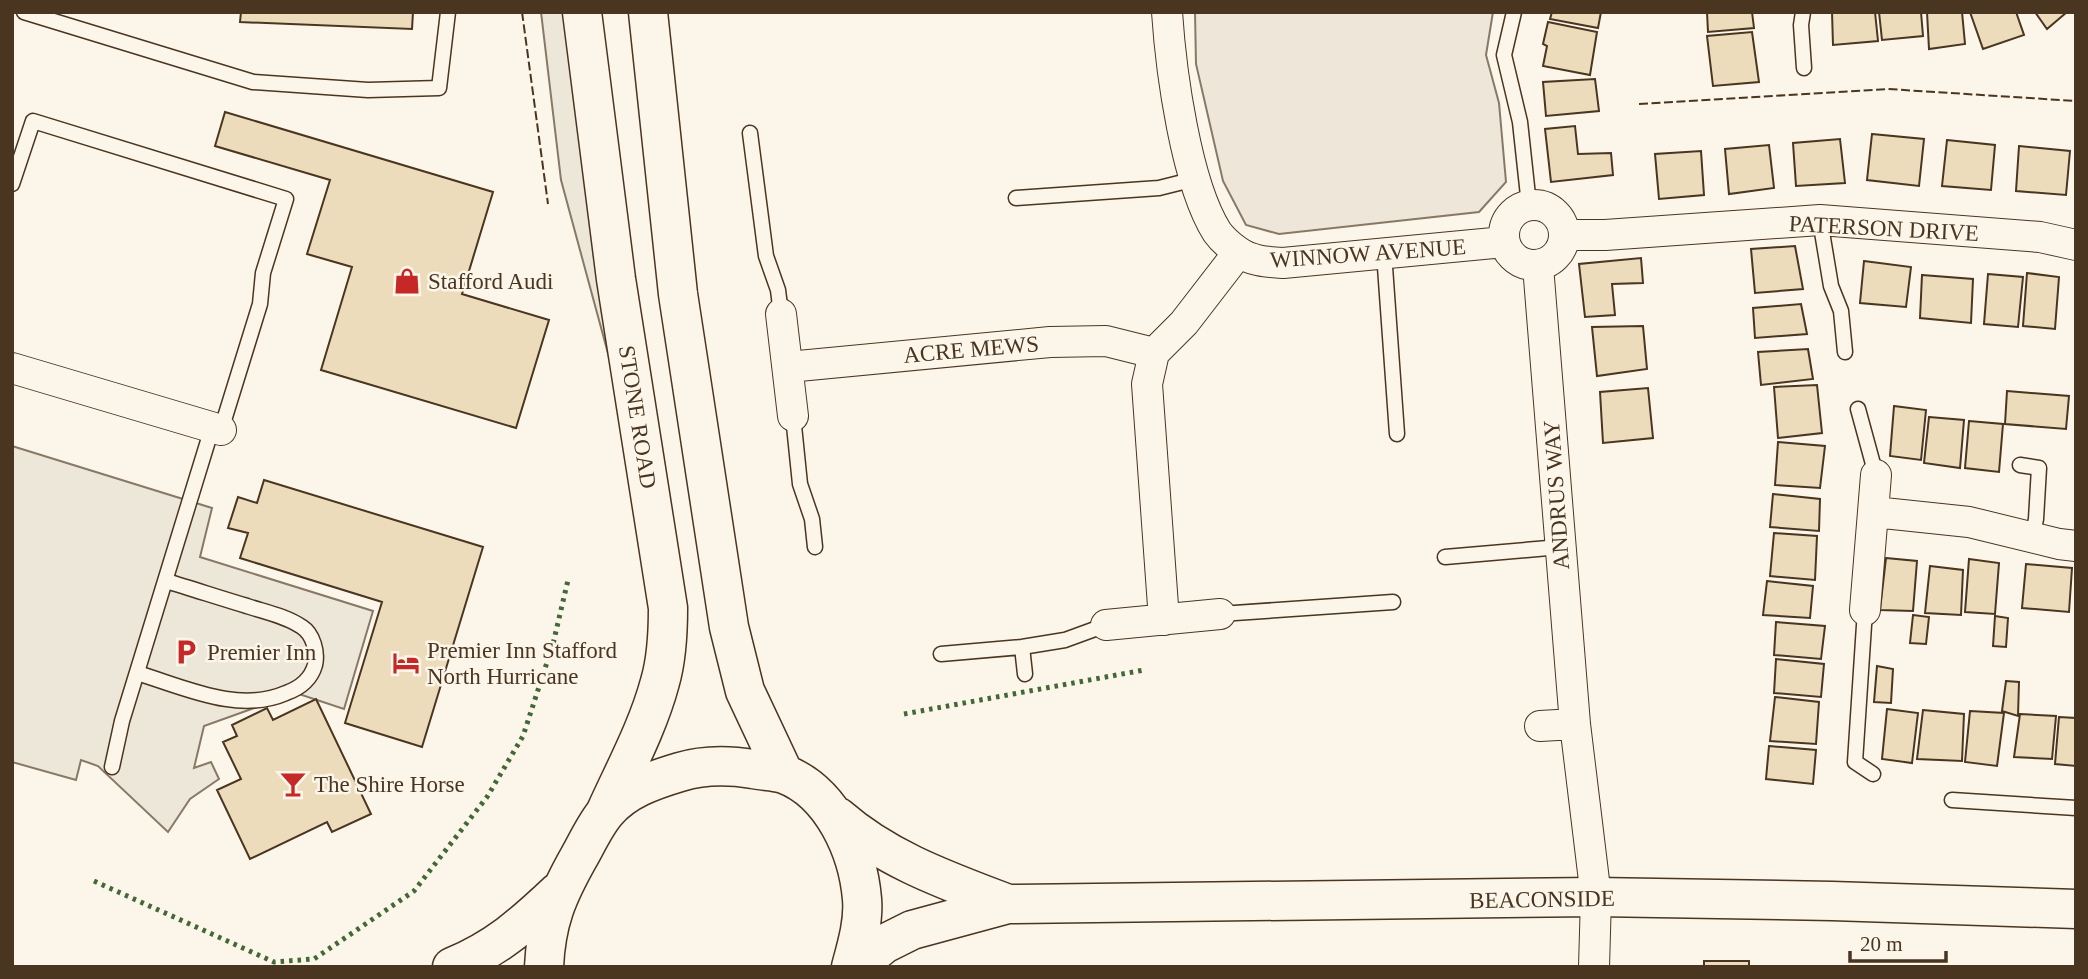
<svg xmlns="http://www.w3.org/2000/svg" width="2088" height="979" font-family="'Times New Roman',serif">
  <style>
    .green { fill: #ede6d9; stroke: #887966; stroke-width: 2 }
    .parking { fill: #ede7d9; stroke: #887966; stroke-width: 2 }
    .building { fill: #ecdcbc; stroke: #4a3520; stroke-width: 2 }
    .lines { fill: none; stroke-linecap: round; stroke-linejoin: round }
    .service-casing { stroke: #4a3520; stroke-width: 17 }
    .minor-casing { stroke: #4a3520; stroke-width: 32 }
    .trunk-casing { stroke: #4a3520; stroke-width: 41 }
    .service { stroke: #fbf6e9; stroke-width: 14 }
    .minor { stroke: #fbf6e9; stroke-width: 30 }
    .trunk { stroke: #fbf6e9; stroke-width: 38 }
    .hedge { stroke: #436837; stroke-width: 5; stroke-dasharray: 3.5 5; stroke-linecap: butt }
    .fence { stroke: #4a3520; stroke-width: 2; stroke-dasharray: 9 3.5; stroke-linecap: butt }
    .labels { text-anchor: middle; stroke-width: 5; stroke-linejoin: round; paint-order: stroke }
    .street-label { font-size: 23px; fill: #4a3520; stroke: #fbf6e9 }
    .poi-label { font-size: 23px; fill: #4a3520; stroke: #fbf6e9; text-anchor: start }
  </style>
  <rect width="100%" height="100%" fill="#fbf6e9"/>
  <path class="green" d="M1195,12H1493L1486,55L1499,103L1506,182L1479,212L1279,234L1246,225L1223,181L1196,64Z"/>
  <path class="parking" d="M541,12H569L619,394L561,180Z
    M12,446L212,508L200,557L373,611L344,709L296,693L204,726L194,768L211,762L219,779L190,799L168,832L98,766L81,760L76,780L12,762Z"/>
  <path class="building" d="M241,12H413L412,29L240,22Z
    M1552,12H1601L1598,28L1550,19Z
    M1707,12H1752L1754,28L1708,32Z
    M1832,12H1875L1878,41L1833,45Z
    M1879,12H1921L1923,36L1882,40Z
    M1927,12H1962L1965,44L1929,49Z
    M1970,12H2016L2024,35L1983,49Z
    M2035,12H2067L2047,29Z
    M1548,22L1597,32L1590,75L1543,66L1547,46L1543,44Z
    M1752,32L1759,82L1713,86L1707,36Z
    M1595,79L1599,111L1546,116L1543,82Z
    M225,112L493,192L462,294L549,320L516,428L321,370L352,267L307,254L330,180L215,146Z
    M1575,126L1578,154L1611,153L1613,175L1551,182L1545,129Z
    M1872,134L1924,139L1919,186L1867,180Z
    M1840,139L1845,183L1796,186L1793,143Z
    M1947,140L1995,145L1991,190L1942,186Z
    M1769,145L1774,188L1729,194L1725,149Z
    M2019,146L2070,151L2066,195L2016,191Z
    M1701,151L1704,195L1659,199L1655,154Z
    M1795,246L1803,289L1755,293L1751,249Z
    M1641,258L1643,283L1612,284L1615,315L1585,317L1579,264Z
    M1864,261L1911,267L1906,307L1860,303Z
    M2027,273L2059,277L2055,329L2023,326Z
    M1988,274L2023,277L2018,327L1984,324Z
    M1922,275L1973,279L1971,323L1920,318Z
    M1801,304L1807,334L1755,338L1753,308Z
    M1643,326L1647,369L1597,376L1592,327Z
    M1808,349L1813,379L1761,385L1758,352Z
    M1817,385L1822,433L1778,438L1774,387Z
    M1648,388L1653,438L1603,443L1600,392Z
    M2007,391L2069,396L2066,429L2005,424Z
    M1894,406L1926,410L1921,460L1890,456Z
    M1929,417L1964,420L1960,468L1924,463Z
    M1969,421L2003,424L1999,472L1965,468Z
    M1778,442L1825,446L1820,488L1775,485Z
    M264,480L483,547L422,747L345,723L382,602L240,558L248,533L228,528L238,497L257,503Z
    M1773,494L1820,499L1819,531L1770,527Z
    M1774,533L1817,536L1815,580L1770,576Z
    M1886,558L1917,561L1913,611L1880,610Z
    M1969,559L1999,563L1995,614L1965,612Z
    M2026,564L2072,568L2069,612L2022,608Z
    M1930,566L1963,570L1961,615L1925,613Z
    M1767,581L1813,586L1810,618L1763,615Z
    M1913,615L1929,617L1926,644L1910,643Z
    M1995,616L2008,618L2006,647L1993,646Z
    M1776,622L1825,626L1821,659L1774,655Z
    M1776,659L1824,664L1821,697L1774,693Z
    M1877,666L1893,669L1891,703L1874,702Z
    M2006,681L2019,682L2018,716L2002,711Z
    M1775,697L1819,702L1816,744L1770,741Z
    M316,699L371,814L332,832L327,822L250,859L217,790L241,779L223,742L237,736L232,725L267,708L273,720Z
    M1887,709L1918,713L1912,763L1882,759Z
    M1923,710L1964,714L1962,761L1917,759Z
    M1970,711L2004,713L1997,766L1965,762Z
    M2020,714L2056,716L2052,759L2014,757Z
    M2059,717L2076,718V766L2055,764Z
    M1769,746L1816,750L1813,784L1766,779Z
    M1704,961H1749V967H1704Z"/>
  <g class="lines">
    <g class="service-casing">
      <path id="service" d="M24,12L253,82L368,90L439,88L448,12
        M1514,12L1504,55L1520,122L1529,205
        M1803,12L1801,25L1804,68
        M750,133L766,256L778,290L781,314
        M12,184L33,121L286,199L263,273L260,304L221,430
        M1016,198L1159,188L1195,179
        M1820,220L1831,286L1841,311L1845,352
        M1384,253L1397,434
        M1858,409L1876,475
        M793,416L800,484L812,519L815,547
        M2020,465L2039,468L2036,519L2032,538
        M1445,557L1560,547
        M1865,610L1855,762L1873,774
        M1220,614L1393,602
        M1022,647L1025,674
        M941,654L1022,647L1065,640L1106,625
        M137,673C184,687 238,714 286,693C300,688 311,679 315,665C318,652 313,634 302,627C286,616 265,612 247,606C220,598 193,589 166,581
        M112,767L122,721L212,428
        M1952,800L2076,808"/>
    </g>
    <g class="minor-casing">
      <path id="minor" d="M1167,12C1171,72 1186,183 1217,232C1222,239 1230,246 1237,251C1250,261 1267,262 1283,263L1504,242
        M1504 235a30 30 0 1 1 60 0a30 30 0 1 1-60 0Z
        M1565,235H1605L1820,220L2040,237L2076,245
        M1538,266L1575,724L1596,897L1594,967
        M781,314L793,416
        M1154,353L1147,384L1164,620
        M788,367L1050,342L1106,341L1154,353L1184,323L1238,253
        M12,368L221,430
        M1874,512L1969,522L2059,544L2076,546
        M1865,610L1876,475
        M1106,625L1220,614
        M1540,726L1575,724"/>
    </g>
    <g class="trunk-casing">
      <path id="trunk" d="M582,12L616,279L668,608C668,633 667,658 660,682C648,727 625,769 606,811
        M648,12L678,294L729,627L745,691L784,774
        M838,817C887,860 948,881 1008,904
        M452,967C496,949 523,925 558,892
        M544,967C546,922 557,896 579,857C587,843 595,825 606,812C624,790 653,780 680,772C703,765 728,765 753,769C763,771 775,771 784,774C832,792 858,851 862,899C864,921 857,945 851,967
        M856,967L884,944L912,930L1008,904L1596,897L1832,901L2076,909"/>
    </g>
    <use href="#service" class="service"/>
    <use href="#minor" class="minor"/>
    <use href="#trunk" class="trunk"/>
    <path class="hedge" d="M904,714L1144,670
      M94,881L274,962L314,959L414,891L487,797L523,736L553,644L568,580"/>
    <path class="fence" d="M522,12L548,204
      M1639,104L1888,89L2076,101"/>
  </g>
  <defs>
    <g id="shop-bare" transform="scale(2.1)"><path d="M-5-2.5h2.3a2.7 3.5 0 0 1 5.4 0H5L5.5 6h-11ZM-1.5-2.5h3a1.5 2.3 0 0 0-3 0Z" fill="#c62828" stroke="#fbf6e9" stroke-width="2.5" paint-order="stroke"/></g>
    <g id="parking-bare" transform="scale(2.1)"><path d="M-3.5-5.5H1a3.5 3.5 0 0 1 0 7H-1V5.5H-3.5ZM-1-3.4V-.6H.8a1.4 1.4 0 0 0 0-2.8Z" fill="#c62828" stroke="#fbf6e9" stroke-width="2.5" paint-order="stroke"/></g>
    <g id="hotel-bare" transform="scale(2.1)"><path d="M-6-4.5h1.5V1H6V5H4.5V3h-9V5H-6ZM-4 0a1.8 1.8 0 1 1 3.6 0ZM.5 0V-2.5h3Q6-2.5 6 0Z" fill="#c62828" stroke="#fbf6e9" stroke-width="2.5" paint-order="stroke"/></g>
    <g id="bar-bare" transform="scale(2.1)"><path d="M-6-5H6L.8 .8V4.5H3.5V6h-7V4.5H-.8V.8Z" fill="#c62828" stroke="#fbf6e9" stroke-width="2.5" paint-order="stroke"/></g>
  </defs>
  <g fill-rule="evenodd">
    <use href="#shop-bare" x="407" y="281"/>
    <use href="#parking-bare" x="186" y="652"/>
    <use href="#hotel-bare" x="406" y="663"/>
    <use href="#bar-bare" x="293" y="784"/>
  </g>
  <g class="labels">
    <g class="street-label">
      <text transform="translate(1884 228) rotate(3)" y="8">PATERSON DRIVE</text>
      <text transform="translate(1368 253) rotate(-4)" y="8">WINNOW AVENUE</text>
      <text transform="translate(971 349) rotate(-5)" y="8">ACRE MEWS</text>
      <text transform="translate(638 417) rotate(81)" y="8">STONE ROAD</text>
      <text transform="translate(1556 495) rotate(-94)" y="8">ANDRUS WAY</text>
      <text transform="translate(1542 899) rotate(-1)" y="8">BEACONSIDE</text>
    </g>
    <g class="poi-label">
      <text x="428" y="289">Stafford Audi</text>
      <text x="427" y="658">Premier Inn Stafford<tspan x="427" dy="26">North Hurricane</tspan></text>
      <text x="207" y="660">Premier Inn</text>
      <text x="314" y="792">The Shire Horse</text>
    </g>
  </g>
  <rect width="2088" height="979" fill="none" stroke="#4a3520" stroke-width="28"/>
  <path d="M1850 951v10h96v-10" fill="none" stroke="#4a3520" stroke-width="3.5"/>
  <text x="1860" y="951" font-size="21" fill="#4a3520" stroke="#fbf6e9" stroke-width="5" paint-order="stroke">20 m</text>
</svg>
